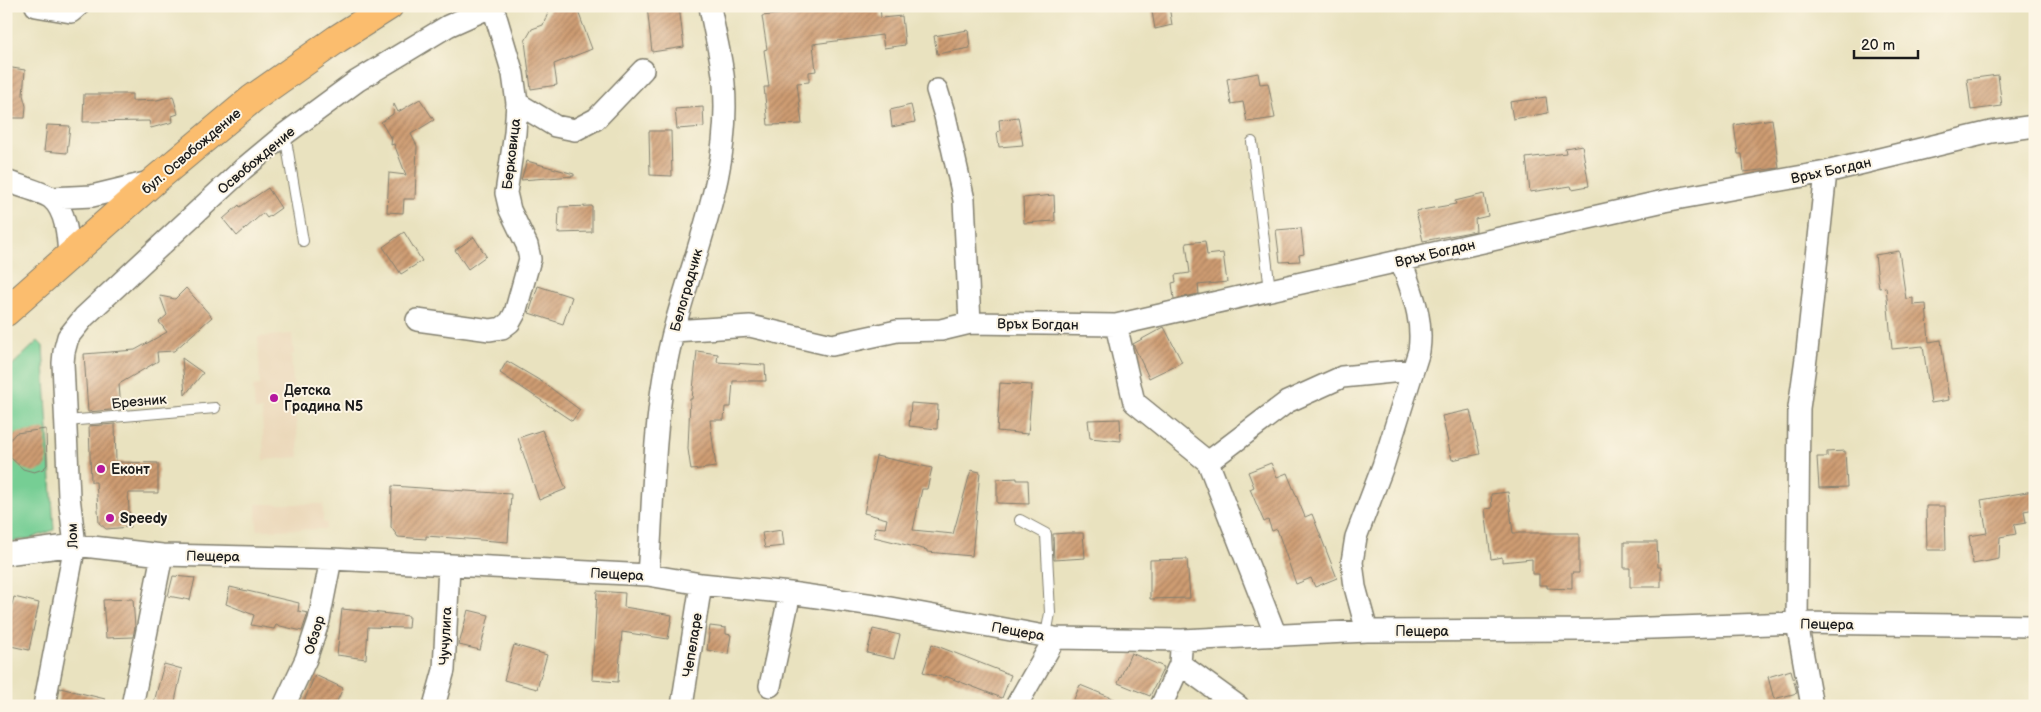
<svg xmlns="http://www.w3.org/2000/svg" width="2041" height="712" font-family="'Balsamiq Sans',sans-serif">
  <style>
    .built { fill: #ebd8ba }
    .green { fill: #76ce94; stroke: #497558 }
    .building { fill: url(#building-hatch) }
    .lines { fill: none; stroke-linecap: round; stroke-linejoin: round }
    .service-casing { stroke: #827f6e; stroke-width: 12 }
    .minor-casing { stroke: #827f6e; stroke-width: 24 }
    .primary-casing { stroke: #827f6e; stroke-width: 30 }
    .service { stroke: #fff; stroke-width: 10 }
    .minor { stroke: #fff; stroke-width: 21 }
    .primary { stroke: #fbbd6e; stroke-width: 28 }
    .poi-dot { fill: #b5179e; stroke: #fcf5e5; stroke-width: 2 }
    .labels { text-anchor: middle; stroke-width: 4; stroke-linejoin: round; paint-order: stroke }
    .street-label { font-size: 14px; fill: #1c1c1c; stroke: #fcf5e5 }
    .poi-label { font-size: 14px; font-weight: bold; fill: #1c1c1c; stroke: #fcf5e5; text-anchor: start }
  </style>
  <defs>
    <pattern id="building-hatch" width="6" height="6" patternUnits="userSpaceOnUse" patternTransform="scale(1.25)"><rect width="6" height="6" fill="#ce9c72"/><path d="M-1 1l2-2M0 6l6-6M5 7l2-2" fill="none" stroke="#a67e5d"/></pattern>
  </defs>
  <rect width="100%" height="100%" fill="#fcf5e5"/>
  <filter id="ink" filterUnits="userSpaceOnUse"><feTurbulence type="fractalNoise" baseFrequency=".02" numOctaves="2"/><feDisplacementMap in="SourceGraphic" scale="10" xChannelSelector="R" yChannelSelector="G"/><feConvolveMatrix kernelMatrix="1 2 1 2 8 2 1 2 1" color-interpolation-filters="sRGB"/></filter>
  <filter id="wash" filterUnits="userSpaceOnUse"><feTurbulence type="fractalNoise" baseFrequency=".0096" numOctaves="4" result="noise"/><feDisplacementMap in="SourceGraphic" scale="20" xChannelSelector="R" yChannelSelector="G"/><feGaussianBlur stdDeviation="1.12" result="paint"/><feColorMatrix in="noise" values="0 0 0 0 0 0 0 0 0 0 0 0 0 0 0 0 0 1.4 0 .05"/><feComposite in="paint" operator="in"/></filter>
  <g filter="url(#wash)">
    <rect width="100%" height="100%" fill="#e9e2bf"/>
    <path class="built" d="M292,334L294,354L291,355L299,457L264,460L262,410H255L253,386L260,385L258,337Z
      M256,504H323V522L327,523L326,529L257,530Z"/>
    <path class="green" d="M38,341L43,346L54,530L32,538L6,543V371Z"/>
    <g id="blocks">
      <path class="building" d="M551,6H576L592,49L554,64L557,85L531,89L525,41L532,29L543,25Z
        M647,6H679L684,47L652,52Z
        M788,6H880L881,18L902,16L905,45L884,48L882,35L813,44L816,71L809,72V82L797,83L802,124L768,125L764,87H769L764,50L767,49L762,16L789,13Z
        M1151,6H1169L1172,25L1155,29Z
        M968,30L970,48L937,54L934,36Z
        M6,67L25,70L23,95L26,106L25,118H6Z
        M1258,73L1260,84L1268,83L1275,118L1247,122L1243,102L1231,104L1227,79Z
        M1998,75L2002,106L1971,110L1967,79Z
        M84,94H132V101L157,100L173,96L178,114L172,116L173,122L151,128L149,121L83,122Z
        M1546,97L1548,113L1513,119L1510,102Z
        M420,99L434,120L411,134L417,146L415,199H404L403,213L387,212L389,173L406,175L394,144L391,145L392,136L390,137L381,122L393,114L394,104L398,112Z
        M911,105L915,122L892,127L890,110Z
        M703,107L704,127L677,129L675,109Z
        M1018,117L1023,145L999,147L997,132L1000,131L999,120Z
        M1772,119L1779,168L1744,172L1742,154H1738L1734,125Z
        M47,125L70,126L67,153L44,151Z
        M649,131H671L672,176L650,175Z
        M1582,145L1589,186L1572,189L1571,186L1530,192L1526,158L1566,153L1565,148Z
        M527,161L574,174V176L521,180Z
        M268,188L281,208L267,218L263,213L237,236L223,219L239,205L240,207Z
        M1484,194L1488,216L1475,219L1476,231L1423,241L1416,211L1456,204L1455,201Z
        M1054,195L1055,221L1024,223L1023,198Z
        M592,206V232L558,233L559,207Z
        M1301,228L1304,254L1299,255L1300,261L1280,262L1276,230Z
        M404,232L422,261L401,274L383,247Z
        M474,237L486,256L468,269L455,250Z
        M1205,241L1207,255L1223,253L1227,282L1198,285L1199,294L1174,299L1172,283L1176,282L1175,275L1190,273L1186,243Z
        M1899,251L1906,299L1913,298V305L1926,304L1929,342L1941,340L1949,400L1931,403L1923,346L1892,349L1886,287L1879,288L1875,255Z
        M538,286L572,297L563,324L529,313Z
        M186,288L212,317L174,351L157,352L158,361L119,384L121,409L88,412L84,354L135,350L167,332L159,322L167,315L160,296L175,299Z
        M1164,327L1182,362L1149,378L1133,344Z
        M697,351L718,354L717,362L765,365L766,381H733L731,407H725L724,420H710L716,467L691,470L688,449L690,399H692Z
        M182,358L203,373L185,395Z
        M507,361L544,383L580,410L572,421L500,373Z
        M1000,383L1032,385L1028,434L997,431Z
        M911,403L938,405L937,429L909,426Z
        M1470,410L1480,454L1452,460L1442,416Z
        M1120,419L1121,441L1090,438L1088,420Z
        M115,424L116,462L158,463V493H128L130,527L106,529L99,523L96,482H91L89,426Z
        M46,429L47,465L43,469L34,472L23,469L11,458L6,444L16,433Z
        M542,430L566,489L539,500L518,438Z
        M1845,451L1847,487L1819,488L1817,457H1827V452Z
        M876,456L932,468L927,489H922L913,530L953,534L971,470L980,472L972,556L927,552V550L874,537L875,527L885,528L887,519L864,513Z
        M1271,463L1277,477L1287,473L1305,517L1312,514L1337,578L1315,587L1311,578L1296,584L1277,529L1272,531L1268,520L1264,522L1250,489L1254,487L1248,472Z
        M1017,478V480H1028L1029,504L997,503V479Z
        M392,486L511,494L508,542L426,536V539L398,537L391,527Z
        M2033,491L2035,509L2024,511L2026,523L2014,525L2016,534L2000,537L1999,559L1973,564L1969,536L1987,533L1981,500Z
        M1508,492L1513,533H1579V573H1572V589L1547,588V585H1539V574H1532V559L1502,562V557L1491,559L1485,509L1492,508L1491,494Z
        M1926,506H1945L1946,550H1927Z
        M782,530L784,546L765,548L762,533Z
        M1068,533H1083L1085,558L1054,560L1053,534Z
        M1624,542H1657L1658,567H1661V587H1630V568H1624Z
        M1187,559L1190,598L1150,599V560Z
        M173,576L195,578L190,600L168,596Z
        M230,587L299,603L298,611L308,613L302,631L276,625L274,629L251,625L254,615L226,604Z
        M597,591L625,593L624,607L672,615L668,639L622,632L618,682L592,680Z
        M14,597L39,603L29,650L6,645V626Z
        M133,599L135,627L133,637L106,638L103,600Z
        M342,609L409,616L408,628L368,627L366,659L337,655Z
        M468,610L489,615L480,650L459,645Z
        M710,626L726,628V634L731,635L728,654L707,650Z
        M873,629L900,635L894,659L867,653Z
        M932,644L1011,675L1002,698L945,676L944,678L923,672Z
        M514,645L547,655L537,689L504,680Z
        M1131,653L1164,667L1150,696L1118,683Z
        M164,664L182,669L174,706H153Z
        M1791,670L1797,693L1774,699L1768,677Z
        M315,675L343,688L335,706H302Z
        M1080,685L1129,705V706H1071Z
        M60,688L105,699V706H57Z"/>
    </g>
  </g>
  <g filter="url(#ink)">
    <use href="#blocks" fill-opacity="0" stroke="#827f6e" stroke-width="1"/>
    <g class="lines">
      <g class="service-casing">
        <path id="service" d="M285,134L303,241
          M1252,142L1270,290
          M67,421L215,408
          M1020,520L1046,534L1050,613L1046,635"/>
      </g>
      <g class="minor-casing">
        <path id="minor" d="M36,6L71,12L78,6
          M937,90L945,116L964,200L970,323
          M517,103L555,126L575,130L596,119L643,70
          M6,181C17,185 42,192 51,198C67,211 68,239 69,257
          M51,198L92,196L154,181
          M417,320L490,330L502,328L510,322L515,313L530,259L527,245L510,210L506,193L515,133L517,103L513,74L493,7
          M1116,325L1134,402L1208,462L1276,636
          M674,331L750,326L832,345L897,331L941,330L970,323L1116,325L1664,201L1826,172L1991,132L2035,126
          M1208,462L1287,402L1342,377L1412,370
          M6,554L75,545L162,555L331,559L648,575L701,584L790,593L874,605L1055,638L1182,640L1367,631L1592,630L1797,623L2035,626
          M648,575C653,509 653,441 664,376C680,278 733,186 724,84C722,58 714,32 710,6
          M1367,631L1355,587L1352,562L1356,537L1383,466L1419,351C1424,317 1411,291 1401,260
          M1180,664L1238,706
          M770,686L790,593
          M44,706L75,545L69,497L63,363L64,352L68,337L84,317L243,169L285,134L357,81L448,26L493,6
          M132,706L162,555
          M284,706L306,659L319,620L331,559
          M434,706L444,670L449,565
          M682,706L701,584
          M1016,706L1055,638
          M1161,706L1180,664L1181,650
          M1812,706L1797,623L1799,408L1807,351L1826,172"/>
      </g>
      <g class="primary-casing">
        <path id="primary" d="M6,312L155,180L252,99L337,39L389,6"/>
      </g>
      <use href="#service" class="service"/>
      <use href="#minor" class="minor"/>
      <use href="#primary" class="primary"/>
    </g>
  </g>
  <g class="poi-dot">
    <circle cx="274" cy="398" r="5"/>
    <circle cx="101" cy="469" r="5"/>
    <circle cx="110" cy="518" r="5"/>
  </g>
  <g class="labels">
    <g class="street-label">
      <text transform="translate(191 151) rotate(-40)" y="5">бул. Освобождение</text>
      <text transform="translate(511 154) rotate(-83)" y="5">Берковица</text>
      <text transform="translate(256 160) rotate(-40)" y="5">Освобождение</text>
      <text transform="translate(1831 170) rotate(-12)" y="5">Връх Богдан</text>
      <text transform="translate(1435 253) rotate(-13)" y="5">Връх Богдан</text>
      <text transform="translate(686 290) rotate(-74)" y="5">Белоградчик</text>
      <text transform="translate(1038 324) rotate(1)" y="5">Връх Богдан</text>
      <text transform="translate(139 401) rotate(-5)" y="5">Брезник</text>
      <text transform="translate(72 536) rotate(-92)" y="5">Лом</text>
      <text transform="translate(213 556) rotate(1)" y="5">Пещера</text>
      <text transform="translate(617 574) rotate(3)" y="5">Пещера</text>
      <text transform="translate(1827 624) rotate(1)" y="5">Пещера</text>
      <text transform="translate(1018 631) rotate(10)" y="5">Пещера</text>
      <text x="1422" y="636">Пещера</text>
      <text transform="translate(314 635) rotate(-73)" y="5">Обзор</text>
      <text transform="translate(445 636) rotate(-87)" y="5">Чучулига</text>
      <text transform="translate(692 645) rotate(-81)" y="5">Чепеларе</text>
    </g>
    <g class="poi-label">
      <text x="284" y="395">Детска<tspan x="284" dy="16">Градина N5</tspan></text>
      <text x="111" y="474">Еконт</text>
      <text x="120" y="523">Speedy</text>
    </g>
  </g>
  <rect width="2041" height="712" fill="none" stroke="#fcf5e5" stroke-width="25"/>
  <path d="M1854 50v8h64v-8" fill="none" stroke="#1c1c1c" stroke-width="2.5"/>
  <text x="1861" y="50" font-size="15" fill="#1c1c1c" stroke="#fcf5e5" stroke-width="4" paint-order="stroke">20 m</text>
</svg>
